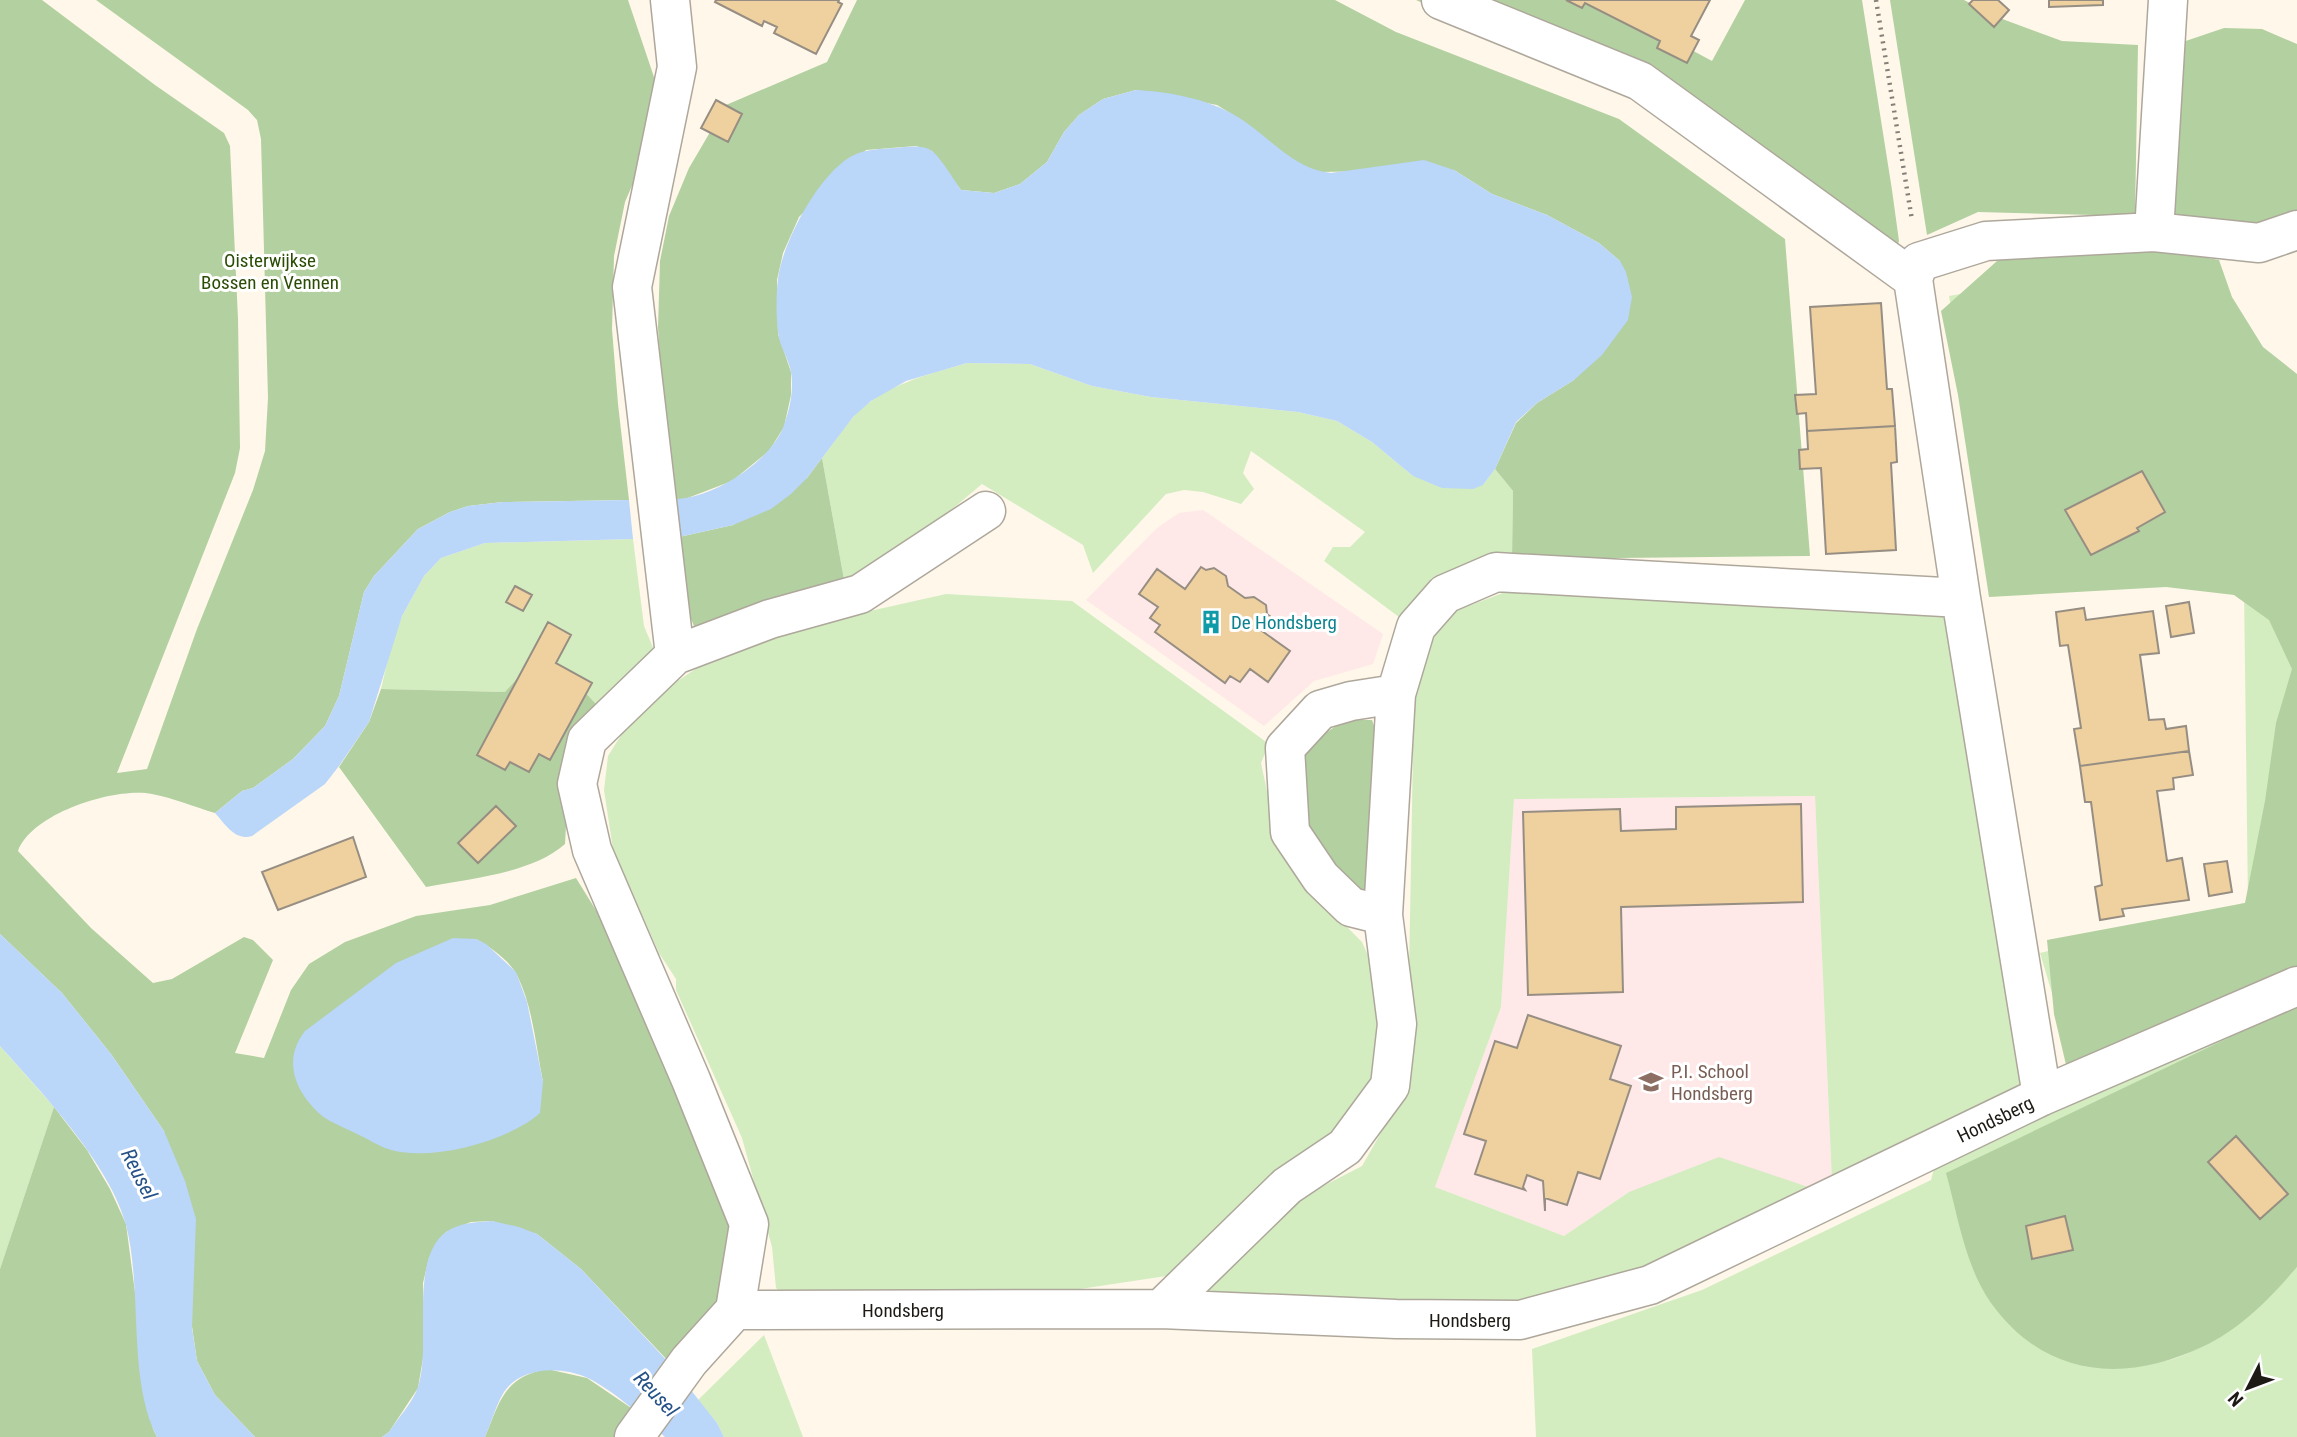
<svg xmlns="http://www.w3.org/2000/svg" width="2297" height="1437" font-family="'Roboto Condensed',sans-serif">
  <style>
    .education { fill: #fee8e8 }
    .green { fill: #d3edc1 }
    .forest { fill: #b3d0a0; fill-rule: evenodd }
    .water { fill: #bad6f9 }
    .building { fill: #efd09f; stroke: #968e83; stroke-width: 2 }
    .lines { fill: none; stroke-linecap: round; stroke-linejoin: round }
    .minor-casing { stroke: #aea79b; stroke-width: 41 }
    .path { stroke: #858077; stroke-width: 4.5; stroke-dasharray: 2 5; stroke-linecap: butt }
    .minor { stroke: #fff; stroke-width: 38 }
    .labels { text-anchor: middle; stroke-width: 6; stroke-linejoin: round; paint-order: stroke }
    .park-label { font-size: 19px; fill: #2b4c05; stroke: #fff }
    .culture-label { font-size: 19px; fill: #0d838f; stroke: #fff; text-anchor: start }
    .education-label { font-size: 19px; fill: #785e54; stroke: #fff; text-anchor: start }
    .street-label { font-size: 19px; fill: #1d1a15; stroke: #fff }
    .water-label { font-size: 21px; font-style: italic; fill: #245288; stroke: #fff }
  </style>
  <rect width="100%" height="100%" fill="#fff7ea"/>
  <path class="education" d="M1203,510L1383,634L1373,664L1314,681L1264,726L1086,600L1157,528L1179,513Z
    M1815,796L1832,1182L1814,1189L1629,1192L1564,1236L1435,1187L1501,1007L1514,799Z"/>
  <path class="green" d="M2198,251L2235,399L2297,421V1243L2166,1361C2212,1349 2266,1304 2297,1267V1437H1536L1532,1349L1702,1290L1931,1180L1941,1143L2078,1080L2040,953L2248,902L2244,589L1992,557L1949,296Z
    M967,363L1030,364L1092,386L1151,397L1298,412L1337,421L1372,442L1413,476L1483,485L1495,469L1513,491L1512,559L1403,620L1324,561L1333,547H1350L1365,532L1251,451L1243,473L1254,489L1241,504L1203,492L1184,490L1166,494L1093,573L1083,545L982,484L925,532L845,585L822,458C833,444 843,428 855,415C886,384 927,375 967,363Z
    M633,539L644,626L657,657L630,671L596,704L580,687L505,692L381,689L391,646L402,616L424,576L441,558L485,543Z
    M1508,591L1950,612L2026,1089L1832,1182L1815,796L1514,799L1501,1007L1435,1187L1564,1236L1629,1192L1719,1157L1814,1189L1651,1270L1609,1281L1507,1302L1200,1295L1302,1197L1362,1166L1407,1087L1414,694L1433,637L1458,610Z
    M946,594L1072,601L1269,744L1261,763L1273,819L1331,911L1362,942L1375,971L1382,1065L1323,1146L1173,1275L1080,1289L787,1298L776,1288L772,1247L742,1138L676,990V979L659,953L613,849L604,790L608,756L630,721L658,694L703,664L776,632Z
    M0,1046L54,1107L0,1269Z
    M764,1335L803,1437H724L717,1423L698,1400Z"/>
  <path class="forest" d="M0,0H42L155,85L224,133L230,146L238,319L240,448L235,473L117,773L147,769L197,629L253,490L265,451L268,398L261,139L257,120L248,110L96,0H628L655,80L648,148L625,202L614,256L612,329L618,404L629,500L503,502L468,506L450,512L418,529L374,576L364,592L339,696L325,726L293,759L253,788L242,791L215,813C195,807 173,798 152,794C115,787 32,813 18,851L91,928L153,983L172,979L244,937L253,940L273,960L235,1053L264,1058L291,990L309,964L345,942L416,916L490,905L576,878L602,920L684,1095L736,1244L723,1293L672,1365L581,1269L537,1234L492,1221L471,1222L446,1232L437,1242L429,1258L423,1283L424,1352L418,1388L389,1432L382,1437H255L215,1395L197,1361L164,1131L111,1054L62,993L0,934ZM476,939C489,946 510,961 517,975C533,1007 536,1047 543,1082Z
    M857,0H1335L1396,32L1619,119L1785,239L1810,556L1512,559L1513,491L1495,469L1516,423L1537,403L1574,380L1620,261L1599,243L1547,215L1492,194L1454,170L1317,172L1292,160L1243,121L1217,105L1136,90L1103,99L1079,115L1064,132L1047,162L1020,184L994,193L961,190L932,151L916,146L866,150L799,217L783,253L777,280L778,334L791,372V395L784,427L769,451L732,481L685,499H675L663,401L658,328L660,261L669,216L689,168L726,105L827,62Z
    M1416,0H1599L1712,61L1745,0H1862L1892,190L1899,241L1896,250L1633,79L1477,27Z
    M1890,0H1964L1997,17L2062,41L2138,45L2135,216L1978,212L1927,235Z
    M2224,28L2262,29L2297,44V211L2230,232L2171,219V46Z
    M2065,246L2154,248L2219,260L2232,297L2263,347L2297,374V966L2068,1073L2054,1014L2047,940L2245,903L2265,801L2276,723L2292,669L2269,620L2234,595L2166,587L1989,597L1958,395L1941,311L1997,261Z
    M822,458L845,585L698,636L689,614L679,537L733,525L807,478Z
    M541,652L580,687L596,704L579,728L562,798L566,826L565,844C531,874 470,878 426,887L339,767L369,722L381,689L505,692Z
    M1372,720L1377,734L1371,885L1362,893L1330,860L1307,821L1296,770C1308,750 1325,727 1349,721C1356,719 1365,720 1372,720Z
    M2297,1005V1267C2272,1297 2239,1330 2204,1346C2125,1384 2045,1378 1991,1303C1965,1266 1958,1216 1946,1173Z
    M54,1107L87,1150L110,1189L126,1224L153,1429L157,1437H0V1269Z
    M547,1369L587,1378L637,1412L619,1437H485C500,1401 504,1377 547,1369Z"/>
  <path class="water" d="M1136,90C1173,92 1214,100 1244,121C1273,141 1295,169 1331,173L1424,160L1454,170L1492,194L1547,215L1599,243L1620,261L1626,272L1632,297L1628,320L1602,355L1574,380L1537,403L1516,422L1495,469L1483,485L1473,489L1442,488L1413,476L1372,442L1337,421L1298,412L1151,397L1092,386L1030,364L967,363L906,381L871,401L853,417L807,478L791,494L771,509L733,525L679,537L675,499C712,499 772,461 784,425C790,409 794,389 791,372C789,359 779,346 778,332C776,316 776,295 778,279C782,243 820,171 854,155C866,149 881,149 895,148C907,147 922,144 932,151C941,158 954,180 961,190L994,193L1020,184L1047,162L1064,132L1079,115L1103,99Z
    M629,500L633,539L485,543L441,558L424,576L402,616L369,722L339,766L325,784L252,836C235,841 226,825 215,813L242,791L253,788L293,759L325,726L339,696L364,592L374,576L418,529L450,512L468,506L503,502Z
    M0,934L62,993L111,1054L164,1131L185,1181L196,1219L192,1328L197,1361L215,1395L255,1437H157C127,1379 143,1289 126,1225C110,1164 42,1093 0,1046Z
    M453,938L476,939L486,944L516,972L527,1002L543,1082L540,1113C509,1141 429,1163 388,1149C378,1146 369,1139 359,1135C348,1129 331,1123 321,1115C295,1092 282,1060 305,1031L396,963Z
    M492,1221L519,1227L537,1234L581,1269L671,1365L717,1423L724,1437H665C644,1418 614,1391 588,1378C562,1366 521,1366 504,1392C496,1405 491,1423 485,1437H382L389,1432C398,1418 413,1402 418,1387C432,1346 408,1260 446,1232C458,1223 477,1222 492,1221Z"/>
  <path class="building" d="M716,0H839L838,2L842,4L816,54L774,33L777,27L764,21L762,26L715,2Z
    M1566,0H1710L1691,36L1699,40L1687,63L1657,48L1660,41L1585,3L1582,8Z
    M1973,0H1998L2009,10L1994,27L1969,4Z
    M2049,0H2103V5L2049,7Z
    M716,100L742,114L728,142L701,128Z
    M1881,303L1887,389H1892L1895,426L1807,431L1806,413L1797,414L1795,395L1816,394L1810,307Z
    M1895,426L1897,462L1891,463L1896,550L1826,554L1821,468L1800,469L1799,450L1808,449L1807,431Z
    M2142,471L2165,512L2137,528L2139,531L2091,555L2065,510Z
    M1201,567L1206,570L1214,568L1226,576L1228,586L1245,598L1254,597L1266,605L1267,614L1271,617L1262,631L1290,651L1268,682L1250,669L1240,682L1230,676L1225,683L1155,632L1160,625L1150,618L1158,607L1139,594L1157,569L1185,589Z
    M515,586L532,595L523,611L506,602Z
    M2189,602L2194,633L2171,637L2166,606Z
    M2084,608L2086,620L2153,611L2159,653L2140,655L2149,720L2164,719L2166,729L2186,726L2189,751L2080,766L2074,729L2081,728L2068,645L2060,646L2056,612Z
    M548,622L571,635L556,663L592,683L550,760L539,754L529,772L510,762L505,770L477,755Z
    M2189,751L2193,775L2173,778L2174,789L2157,791L2167,861L2182,858L2189,900L2122,909L2124,916L2100,920L2095,887L2102,885L2091,802H2085L2080,766Z
    M1801,804L1803,902L1621,907L1623,992L1528,995L1523,812L1620,809L1621,831L1676,829V807Z
    M496,806L516,826L478,863L458,843Z
    M353,837L366,877L278,910L262,872Z
    M2227,861L2232,892L2209,896L2204,864Z
    M1528,1015L1621,1046L1610,1079L1631,1086L1600,1179L1578,1172L1567,1205L1545,1198V1211L1543,1181L1527,1175L1523,1187L1525,1190L1475,1174L1486,1141L1464,1134L1495,1041L1517,1048Z
    M2236,1136L2288,1194L2260,1219L2208,1162Z
    M2065,1216L2073,1250L2032,1259L2026,1226Z"/>
  <g class="lines">
    <g class="minor-casing">
      <path id="minor" d="M670,0L677,67L632,287L675,655
        M1441,0L1640,81L1913,279
        M2154,232L2168,0
        M1383,915L1351,907L1321,878L1290,832L1285,748L1320,710L1351,701L1396,694
        M2042,1096L1961,598L1913,279L1919,262L1986,241L2154,232L2259,243L2297,230
        M1161,1309L1287,1186L1345,1147L1390,1086L1397,1024L1383,915L1396,694L1416,627L1445,594L1496,572L1961,598
        M735,1310L749,1224L691,1080L592,850L577,784L587,740L675,655L770,619L860,594L986,511
        M634,1437L689,1361L735,1310L1161,1309L1396,1319L1520,1320L1650,1285L2042,1096L2297,986"/>
    </g>
    <path class="path" d="M1876,0L1912,220"/>
    <use href="#minor" class="minor"/>
  </g>
  <defs>
    <g id="building-bare" transform="scale(1.89)"><path d="M-4-6H4V6H1V3H-1V6H-4ZM-2.5-4.3h1.7v1.8h-1.7ZM.8-4.3h1.7v1.8H.8ZM-2.5-1h1.7V.8h-1.7ZM.8-1h1.7V.8H.8Z" fill="#0f9aa8" stroke="#fff" stroke-width="2.5" paint-order="stroke"/></g>
    <g id="school-bare" transform="scale(1.89)"><path d="M0-5L7-2L0 1L-7-2ZM-4 1L0 2.5L4 1V4Q0 6-4 4Z" fill="#8d6e63" stroke="#fff" stroke-width="2.5" paint-order="stroke"/></g>
  </defs>
  <g fill-rule="evenodd">
    <use href="#building-bare" x="1211" y="622"/>
    <use href="#school-bare" x="1651" y="1082"/>
  </g>
  <g class="labels">
    <g class="park-label">
      <text x="270" y="267">Oisterwijkse<tspan x="270" dy="22">Bossen en Vennen</tspan></text>
    </g>
    <g class="culture-label">
      <text x="1231" y="629">De Hondsberg</text>
    </g>
    <g class="education-label">
      <text x="1671" y="1078">P.I. School<tspan x="1671" dy="22">Hondsberg</tspan></text>
    </g>
    <g class="street-label">
      <text transform="translate(1995 1119) rotate(-26)" y="7">Hondsberg</text>
      <text x="903" y="1317">Hondsberg</text>
      <text x="1470" y="1327">Hondsberg</text>
    </g>
    <g class="water-label">
      <text transform="translate(139 1174) rotate(63)" y="7">Reusel</text>
      <text transform="translate(656 1394) rotate(47)" y="7">Reusel</text>
    </g>
  </g>
  <g transform="translate(2248 1388) rotate(228)" stroke="#ffffff" stroke-width="5" paint-order="stroke">
  <path d="M0-5L12 26L0 18L-12 26Z" fill="#1d1a15"/>
  <text y="-10" font-size="19" font-weight="bold" text-anchor="middle" fill="#1d1a15">N</text>
  </g>
</svg>
